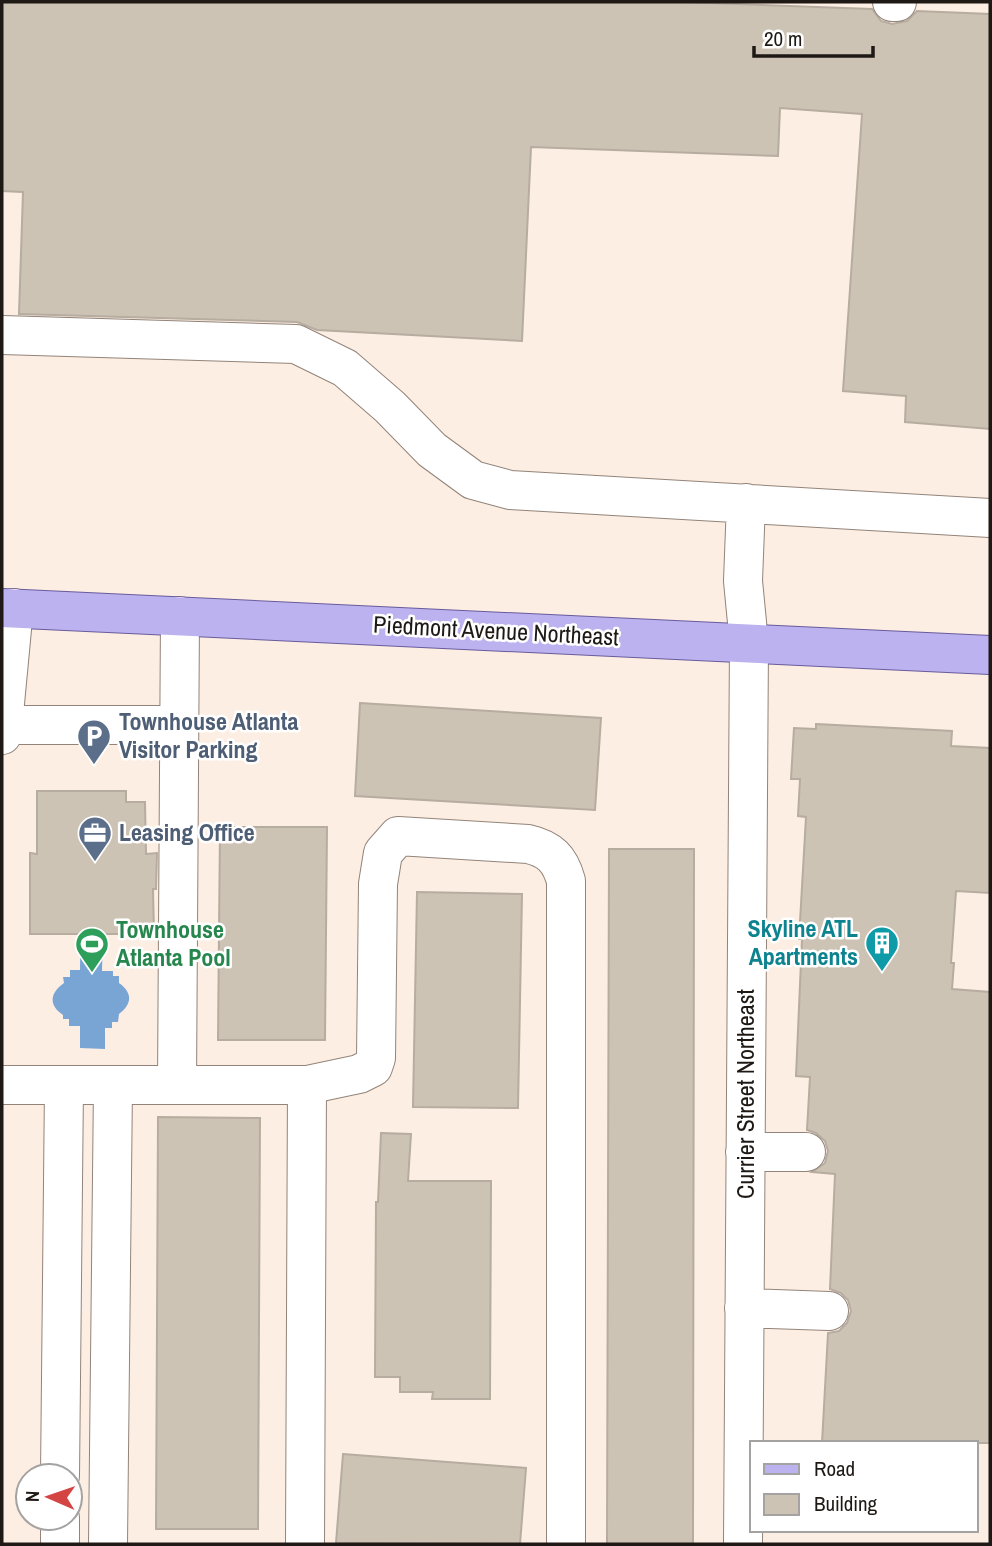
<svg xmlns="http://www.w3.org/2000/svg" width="992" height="1546" font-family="'Archivo Narrow',sans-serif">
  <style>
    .water { fill: #79a5d5 }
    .building { fill: #cdc3b5; stroke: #b6ac9f; stroke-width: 2 }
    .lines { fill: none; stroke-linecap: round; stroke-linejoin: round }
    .minor-casing { stroke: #92847a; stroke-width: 40 }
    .major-casing { stroke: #685b9c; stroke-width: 40 }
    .minor { stroke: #fff; stroke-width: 38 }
    .major { stroke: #bcb2ef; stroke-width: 38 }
    .labels { text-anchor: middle; stroke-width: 5; stroke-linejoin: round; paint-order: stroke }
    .street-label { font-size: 24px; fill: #1e1915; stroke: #fff }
    .service-label { font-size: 24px; font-weight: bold; fill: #4e5e75; stroke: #fff; text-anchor: start }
    .culture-label { font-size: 24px; font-weight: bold; fill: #0d838f; stroke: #fff; text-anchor: end }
    .leisure-label { font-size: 24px; font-weight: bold; fill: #27864d; stroke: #fff; text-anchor: start }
  </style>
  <rect width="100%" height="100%" fill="#fdeee3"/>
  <path class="water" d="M81,894H104L102,971H113V976H119V983C133,993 132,1004 119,1014L118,1022H112V1028H105V1049L80,1048V1026H69V1019H63V1015C48,1005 50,993 64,983L63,977H70V970H80Z"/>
  <path class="building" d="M2,2H682L872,9L881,21L892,24L907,21L917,11L990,14V429L905,422L906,396L843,391L862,114L780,108L778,156L531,147L522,341L317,330L297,322L19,314L23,192L2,191Z
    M360,703L601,718L595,810L355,796Z
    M816,724L952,731L951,746L990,748V893L956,891L951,963H954L952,989L990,992V1443H822L828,1333L839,1331L847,1323L851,1311L848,1300L841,1293L830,1289L835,1174L812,1172L825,1163L828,1151L825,1141L816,1133L807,1130L810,1077L796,1076L802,939H799L806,817L798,816L800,779H791L794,728L816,729Z
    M37,791H126V802H145L146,854L157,853L156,889H153L154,934H30V853L37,854Z
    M220,827H327L325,1040H218Z
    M609,849H694L693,1544H607Z
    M417,892L522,894L518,1108L413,1107Z
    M158,1117L260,1118L258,1529H156Z
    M381,1133L411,1134L408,1181H491L490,1399H432L433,1392H400V1377H375L376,1202H378Z
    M343,1454L526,1468L520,1544L336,1543Z"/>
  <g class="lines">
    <g class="minor-casing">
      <path id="minor" d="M892,2H897
        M2,335L296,344L345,368L390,407L432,450L473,480L510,490L990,518
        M3,725H179
        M2,735L14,608
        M2,1085H307L359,1074L373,1067L376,1058L378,884L383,853L398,836L528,844C550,849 560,859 566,881V1544
        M177,1085L180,616
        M745,1152H806
        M744,1308L829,1311
        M60,1476L64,1085
        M60,1544V1518
        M108,1544L113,1085
        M305,1544L307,1085
        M743,1544L749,643L743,581L746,503"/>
    </g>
    <g class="major-casing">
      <path id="major" d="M2,608L990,655"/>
    </g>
    <use href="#minor" class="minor"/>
    <use href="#major" class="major"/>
  </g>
  <defs>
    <g id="parking-pin" transform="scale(1.75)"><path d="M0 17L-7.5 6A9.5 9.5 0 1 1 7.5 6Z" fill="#5c6f8a" stroke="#fff"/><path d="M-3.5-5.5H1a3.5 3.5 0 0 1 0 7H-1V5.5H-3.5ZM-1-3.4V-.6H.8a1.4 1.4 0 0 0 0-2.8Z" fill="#fff"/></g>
    <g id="office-pin" transform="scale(1.75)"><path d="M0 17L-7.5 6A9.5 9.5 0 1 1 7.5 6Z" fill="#5c6f8a" stroke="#fff"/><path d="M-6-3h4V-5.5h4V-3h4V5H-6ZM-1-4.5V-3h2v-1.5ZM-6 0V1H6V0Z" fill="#fff"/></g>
    <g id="building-pin" transform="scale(1.75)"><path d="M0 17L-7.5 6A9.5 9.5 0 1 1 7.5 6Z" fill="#0f9aa8" stroke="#fff"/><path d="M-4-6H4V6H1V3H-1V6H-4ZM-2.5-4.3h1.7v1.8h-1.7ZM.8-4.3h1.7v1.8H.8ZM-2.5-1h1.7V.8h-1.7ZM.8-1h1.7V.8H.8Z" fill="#fff"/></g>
    <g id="stadium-pin" transform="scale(1.75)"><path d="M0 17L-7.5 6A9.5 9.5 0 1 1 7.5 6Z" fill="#2e9e5b" stroke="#fff"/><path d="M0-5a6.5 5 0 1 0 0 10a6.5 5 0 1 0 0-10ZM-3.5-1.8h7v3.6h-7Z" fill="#fff"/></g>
  </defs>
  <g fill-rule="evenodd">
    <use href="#parking-pin" x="94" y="736"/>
    <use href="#office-pin" x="95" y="833"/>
    <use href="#building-pin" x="882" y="943"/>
    <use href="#stadium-pin" x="92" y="944"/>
  </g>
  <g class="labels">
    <g class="street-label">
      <text transform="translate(496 631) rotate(3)" y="8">Piedmont Avenue Northeast</text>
      <text transform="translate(746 1094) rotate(-90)" y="8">Currier Street Northeast</text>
    </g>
    <g class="service-label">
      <text x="119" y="730">Townhouse Atlanta<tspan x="119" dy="28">Visitor Parking</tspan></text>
      <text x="119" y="841">Leasing Office</text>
    </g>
    <g class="culture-label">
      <text x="858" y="937">Skyline ATL<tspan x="858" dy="28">Apartments</tspan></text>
    </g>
    <g class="leisure-label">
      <text x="116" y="938">Townhouse<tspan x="116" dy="28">Atlanta Pool</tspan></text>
    </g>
  </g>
  <rect width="992" height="1546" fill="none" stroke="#1e1915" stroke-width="7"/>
  <rect x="750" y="1441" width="228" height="91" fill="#ffffff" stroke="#a5a3a1" stroke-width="2"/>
  <rect x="764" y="1464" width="35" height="10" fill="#bcb2ef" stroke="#a5a3a1" stroke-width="2"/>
  <text x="814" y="1476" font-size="21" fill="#1e1915">Road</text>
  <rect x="764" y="1494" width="35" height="21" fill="#cdc3b5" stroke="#a5a3a1" stroke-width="2"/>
  <text x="814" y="1511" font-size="21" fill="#1e1915">Building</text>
  <g transform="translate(49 1497) rotate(272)"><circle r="33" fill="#ffffff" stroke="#a5a3a1" stroke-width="2"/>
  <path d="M0-5L12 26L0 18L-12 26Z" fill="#d34443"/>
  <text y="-10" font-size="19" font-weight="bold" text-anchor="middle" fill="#1e1915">N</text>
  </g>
  <path d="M754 46v10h119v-10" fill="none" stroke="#1e1915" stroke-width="3.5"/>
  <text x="764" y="46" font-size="21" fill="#1e1915" stroke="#ffffff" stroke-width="5" paint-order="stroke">20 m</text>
</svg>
